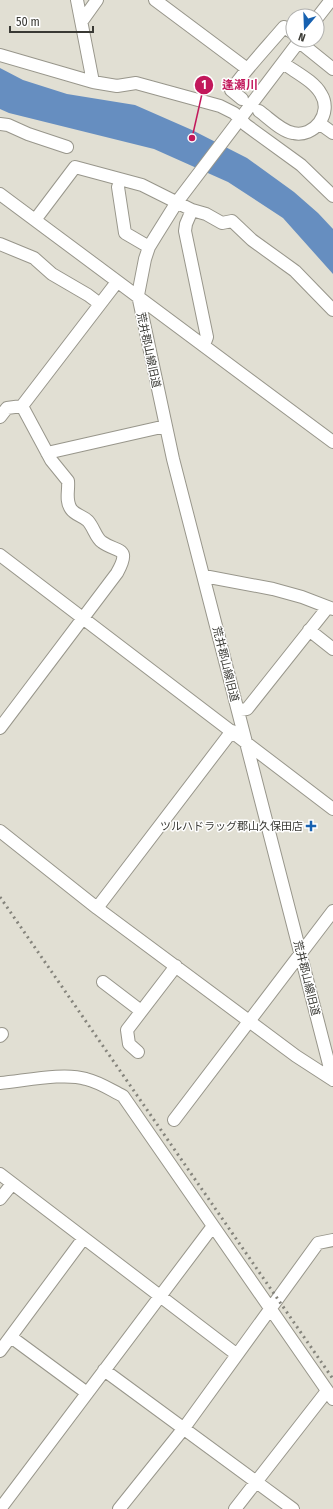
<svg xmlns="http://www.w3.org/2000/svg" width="333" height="1509" font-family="'Fira Sans Condensed','Noto Sans JP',sans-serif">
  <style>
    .water { fill: #668ec0 }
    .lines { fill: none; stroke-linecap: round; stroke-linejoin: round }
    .minor-casing { stroke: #98968b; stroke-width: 14 }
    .minor { stroke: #fff; stroke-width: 12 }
    .rail { stroke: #85847c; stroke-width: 3; stroke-dasharray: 2 4; stroke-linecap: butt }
    .poi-dot { fill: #1761b0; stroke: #fff; stroke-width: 1.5 }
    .labels { text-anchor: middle; stroke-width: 3; stroke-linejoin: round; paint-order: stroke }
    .street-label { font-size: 11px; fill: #393934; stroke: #fff }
    .poi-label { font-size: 11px; fill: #393934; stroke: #fff; text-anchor: end }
    .leader { fill: none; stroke: #c2185b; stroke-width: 1.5 }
    .callout-dot { fill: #c2185b; stroke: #fff; stroke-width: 1.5 }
    .mark-label { font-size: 12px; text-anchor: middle; font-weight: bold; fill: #fff }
    .callout-label { font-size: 12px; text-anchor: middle; font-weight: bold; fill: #c2185b; stroke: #fff; stroke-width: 3; stroke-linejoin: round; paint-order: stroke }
  </style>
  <rect width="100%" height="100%" fill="#e1dfd3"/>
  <path class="water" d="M0,68L23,80L67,94L135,105L192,130L247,158L294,192L318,213L333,229V274L283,218L228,182L154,149L9,113L0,109Z"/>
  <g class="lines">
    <g class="minor-casing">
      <path id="minor" d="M77,0L93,82
        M155,0L246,68
        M317,18L331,0
        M82,21L97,0
        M297,40L333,69
        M300,40L177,202L157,234L149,247L145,259L138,295L173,459L333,1080
        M0,55L93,82L117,86L136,83L220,106L234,113L246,125L301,165L333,196
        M242,99L231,90C247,68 266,48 284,27L293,33
        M259,111C269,118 281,131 293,133C314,138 333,113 321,94C314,81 295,72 283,63
        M319,123L333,133
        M0,124L8,125L28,134L67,147
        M118,187L125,233L149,247
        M0,194L333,442
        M192,210L186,224L185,231L207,337L204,345
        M35,220L75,167L142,185L192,210L206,214L222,223L232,221L252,240L295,271L333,310
        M0,244L34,258L52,274L88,295L100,304
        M0,417L7,408L22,406L117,282
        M47,453L166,426
        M0,555L333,809
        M204,576L273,589L302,597L333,609
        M309,630L333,649
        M238,710L247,709L328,607
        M0,728L117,573C132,546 117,553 102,542C96,538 94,528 88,521C83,516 75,515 71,509C65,500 69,491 68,481L51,460L22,406
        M0,831L97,908L296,1056L333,1080
        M97,908L232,731
        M103,982L141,1011
        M0,1036L2,1034
        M138,1052L129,1044L127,1030L176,966
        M0,1083C24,1081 64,1072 86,1079C99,1082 111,1090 123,1096L333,1399
        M174,1120L333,911
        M0,1174L236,1354
        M0,1199L12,1184
        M11,1337L87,1393
        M0,1351L83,1239
        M104,1370L293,1509
        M0,1509L213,1226
        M119,1509L184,1428L318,1243L333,1240
        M235,1509L327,1391"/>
    </g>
    <use href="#minor" class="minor"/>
    <path class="rail" d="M0,897L333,1379"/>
  </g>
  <path class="poi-dot" d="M309 820h4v4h4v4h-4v4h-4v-4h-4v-4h4z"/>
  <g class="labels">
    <g class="street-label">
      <text transform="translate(149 350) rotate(78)" y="4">荒井郡山線旧道</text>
      <text transform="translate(226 664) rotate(76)" y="4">荒井郡山線旧道</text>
      <text transform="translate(307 978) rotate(76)" y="4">荒井郡山線旧道</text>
    </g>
    <g class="poi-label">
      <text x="303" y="830">ツルハドラッグ郡山久保田店</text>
    </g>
  </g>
  <path class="leader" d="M192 138L204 85"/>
  <g class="callout-dot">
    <circle cx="192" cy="138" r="4"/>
    <circle cx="204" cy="85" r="10"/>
  </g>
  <g class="mark-label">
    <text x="204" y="89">1</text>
  </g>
  <g class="callout-label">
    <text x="240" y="89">逢瀬川</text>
  </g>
  <g transform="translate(305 28) rotate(199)"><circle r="19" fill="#ffffff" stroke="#b0b0ae"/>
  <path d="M0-3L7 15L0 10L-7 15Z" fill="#1761b0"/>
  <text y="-6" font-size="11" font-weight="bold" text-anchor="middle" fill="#393934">N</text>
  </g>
  <path d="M10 26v6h83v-6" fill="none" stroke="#393934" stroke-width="2"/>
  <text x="16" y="26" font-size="12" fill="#393934" stroke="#ffffff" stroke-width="3" paint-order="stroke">50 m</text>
</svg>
